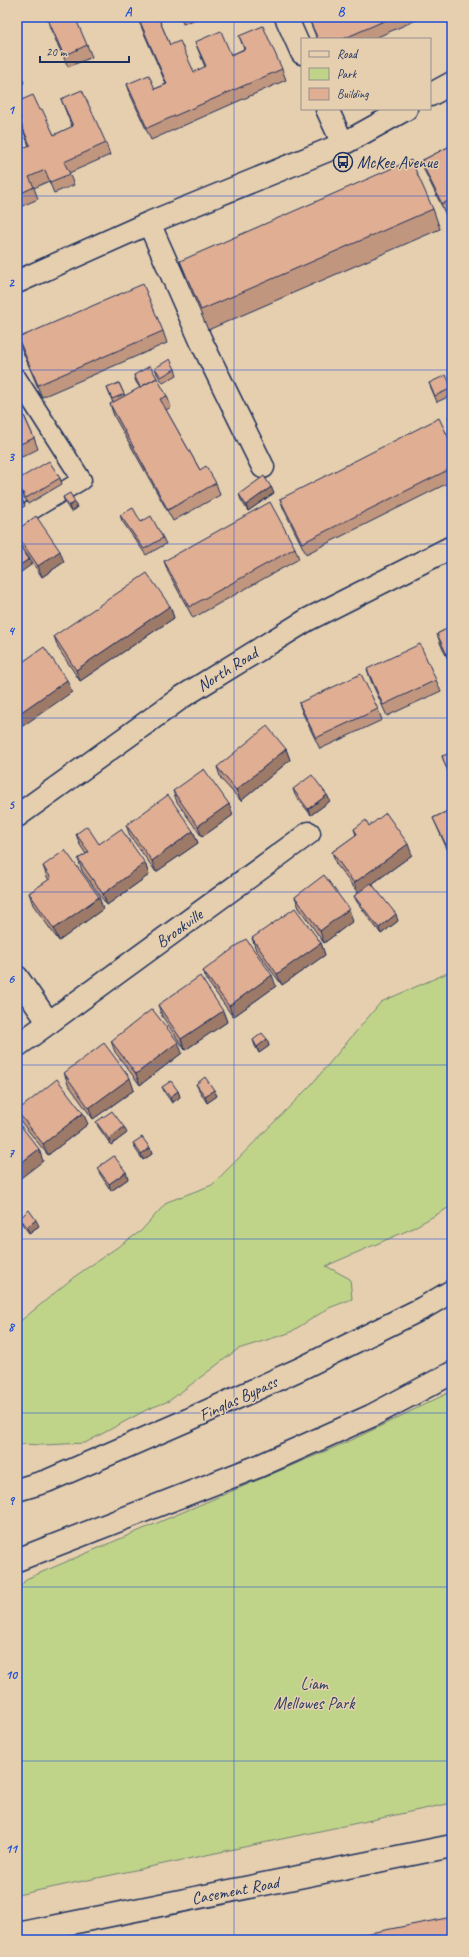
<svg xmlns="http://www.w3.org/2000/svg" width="469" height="1957" font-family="Caveat,sans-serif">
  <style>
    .green { fill: #c0d489; stroke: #6e8274 }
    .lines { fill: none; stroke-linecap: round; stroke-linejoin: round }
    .lane-casing { stroke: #1b2f5e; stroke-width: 21 }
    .street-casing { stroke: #1b2f5e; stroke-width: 25 }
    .secondary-casing { stroke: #1b2f5e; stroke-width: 25 }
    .lane { stroke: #e6cfaf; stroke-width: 18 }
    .street { stroke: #e6cfaf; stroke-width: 22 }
    .secondary { stroke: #e6cfaf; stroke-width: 22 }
    .wall { fill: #c1967e; stroke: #1b2f5e }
    .shaded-wall { fill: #9d7a67; stroke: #1b2f5e }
    .building { fill: #e0ae93; stroke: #1b2f5e }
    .grid { fill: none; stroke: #1d4ed8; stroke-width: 1; stroke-opacity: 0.55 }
    .labels { text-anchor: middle; stroke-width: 3; stroke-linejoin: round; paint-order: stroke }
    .poi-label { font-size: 17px; fill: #1b2f5e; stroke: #e6cfaf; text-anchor: start }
    .street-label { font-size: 17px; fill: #1b2f5e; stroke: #e6cfaf }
    .park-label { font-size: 17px; fill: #2c4062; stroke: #e6cfaf }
    .neatline { fill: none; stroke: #1d4ed8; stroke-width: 1.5 }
    .grid-label { font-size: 13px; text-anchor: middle; font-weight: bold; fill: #1d4ed8 }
  </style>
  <rect width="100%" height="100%" fill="#e6cfaf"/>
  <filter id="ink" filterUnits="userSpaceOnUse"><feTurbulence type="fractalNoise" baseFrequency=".025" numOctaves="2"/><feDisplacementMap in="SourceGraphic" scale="8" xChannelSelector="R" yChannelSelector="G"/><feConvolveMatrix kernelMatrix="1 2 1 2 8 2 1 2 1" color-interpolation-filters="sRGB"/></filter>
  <g filter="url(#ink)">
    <path class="green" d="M452,971V1214L448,1208L411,1229L326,1266L350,1279L352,1299L329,1308L289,1333L238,1349L169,1401L148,1409L85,1443L44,1445L17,1444V1324L74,1277L141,1231L167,1202L212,1185L311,1085L381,1002Z
      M452,1391V1803L17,1895V1592L26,1579L354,1439Z"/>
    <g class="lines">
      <g class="lane-casing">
        <path id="lane" d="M17,378L82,480L17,519"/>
      </g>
      <g class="street-casing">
        <path id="street" d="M286,17L302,53
          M430,95L452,83
          M327,109L343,144
          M149,223L202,343L263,467
          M17,282L149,223L343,144L406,109
          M17,816L182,697L307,620L452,547
          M17,977L49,1023
          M17,1046L309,833
          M17,1934L452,1846"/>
      </g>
      <g class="secondary-casing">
        <path id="secondary" d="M17,1490L47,1481L190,1419L300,1369L423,1308L452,1291
          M17,1560L259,1466L371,1416L452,1373"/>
      </g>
      <use href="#lane" class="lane"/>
      <use href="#street" class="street"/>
      <use href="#secondary" class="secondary"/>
    </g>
    <path class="wall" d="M47,17L87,45L92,57L68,67L50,28Z
      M137,17H158L170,45L194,72L205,67L195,42L231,55L244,49L239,36L282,69L286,80L151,140L131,96L127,84L155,89L166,84Z
      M181,17H195L196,19L183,24Z
      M308,17H423L373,39H317Z
      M17,65L24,83L17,85Z
      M61,99L106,143L110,155L69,173L74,185L54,193L49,181L34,188L38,199L20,207L17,200V146L19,150L29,146L19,119L21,118L17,109V102L40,110L54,135L72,127Z
      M452,145V212L446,215L425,172L421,161Z
      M433,209L440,229L208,330L187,281L180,261Z
      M163,331L167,343L42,397L22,350L18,338Z
      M155,368L175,369L177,375L163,383L157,374Z
      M134,375L167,396L171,407L166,410L200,470L216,483L220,495L173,521L114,416L110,404L113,403L107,388L119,383L125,396L140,388L136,382Z
      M429,383L452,387V395L437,402Z
      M17,400L34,438L38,449L22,457L17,446Z
      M452,445V481L306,554L284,510L280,499Z
      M60,478L62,484L28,504L18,487L17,484V480Z
      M17,487L25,506L17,510Z
      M271,487L274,493L248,511L241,500L239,494Z
      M63,497L75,502L77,508L71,512L65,503Z
      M120,515L141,522L163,538L166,544L146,555L122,521Z
      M17,530L64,562L42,577L19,543L17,539Z
      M295,548L299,559L193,618L168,572L164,561Z
      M170,606L174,618L80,681L58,648L54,636Z
      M452,626V668L441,645L437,634Z
      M367,669L436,680L441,691L387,716L371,681Z
      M299,703L378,709L382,720L320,749L303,714Z
      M286,749L290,760L241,801L221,779L217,767Z
      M442,756H452V772L449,774Z
      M293,789L327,795L330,801L311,815L295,795Z
      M173,791L229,804L233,815L202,837L177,802Z
      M452,809V849L448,851L433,818Z
      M126,825L193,831L198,843L156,872L130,836Z
      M369,826L412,855L372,884L398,921L381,934L357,902L354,896L358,893L336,864L332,852L356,835L354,829Z
      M76,834L145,863L149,875L107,905L82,871L78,859L86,854L80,845Z
      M43,866L99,897L103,909L59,941L33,905L29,893L49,880L47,877Z
      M295,897L353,921L324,943L299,908Z
      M252,938L321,943L325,955L282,985L256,950Z
      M203,971L276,986L233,1017L208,982Z
      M158,1005L223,1011L227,1022L185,1050L162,1016Z
      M267,1039L269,1046L259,1053L255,1046L253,1040Z
      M111,1041L182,1053L140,1085L115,1052Z
      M64,1073L134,1090L93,1119L68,1084Z
      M196,1084L214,1090L217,1096L207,1103L199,1090Z
      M162,1087L178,1091L180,1097L172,1103L165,1093Z
      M17,1111L88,1124L48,1155L21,1122Z
      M96,1122L127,1133L111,1145L99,1128Z
      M133,1143L150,1148L152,1154L143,1160L136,1150Z
      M97,1168L126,1172L128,1179L111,1191L100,1174Z
      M20,1218L39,1226L29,1233L22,1224Z"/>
    <path class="shaded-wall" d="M271,487L274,493L248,511L246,505Z
      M75,502L77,508L71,512L69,506Z
      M60,551L64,562L42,577L38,566Z
      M29,559L31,565L17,575V567Z
      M170,606L174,618L80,681L76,670Z
      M67,680L72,692L17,730V715Z
      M286,749L290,760L241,801L236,790Z
      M327,795L330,801L311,815L308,809Z
      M229,804L233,815L202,837L198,826Z
      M193,831L198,843L156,872L152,861Z
      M408,844L412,855L358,894L354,883Z
      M145,863L149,875L107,905L103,894Z
      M99,897L103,909L59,941L54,929Z
      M349,909L353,921L324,943L320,931Z
      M396,914L398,921L381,934L379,928Z
      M321,943L325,955L282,985L277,974Z
      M272,975L276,986L233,1017L229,1006Z
      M223,1011L227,1022L185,1050L181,1039Z
      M267,1039L269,1046L259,1053L257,1047Z
      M178,1042L182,1053L140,1085L136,1074Z
      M130,1078L134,1090L93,1119L89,1108Z
      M214,1090L217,1096L207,1103L205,1096Z
      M178,1091L180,1097L172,1103L170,1097Z
      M83,1113L88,1124L48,1155L43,1144Z
      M124,1127L127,1133L111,1145L109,1139Z
      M150,1148L152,1154L143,1160L141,1154Z
      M39,1149L43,1161L17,1181V1166Z
      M126,1172L128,1179L111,1191L109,1184Z
      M36,1220L39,1226L29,1233L27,1227Z"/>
    <path class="building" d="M47,17H75L87,45L64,56Z
      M138,17H158L170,45L180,41L194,72L206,66L195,42L221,31L231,55L245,49L239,36L263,26L282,69L147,128L127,84L149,75L155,89L167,84Z
      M308,17H393L343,39H318Z
      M17,65L21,77L17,78Z
      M82,90L106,143L64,162L70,174L50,182L45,170L29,177L34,187L17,195V146L19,150L30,145L19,119L21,118L17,108V102L33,95L40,110L42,109L54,135L73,126L61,99Z
      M452,145V199L442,204L421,161Z
      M411,160L433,209L201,310L180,261Z
      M143,284L163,331L38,385L18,338Z
      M170,359L175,369L161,377L155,368Z
      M150,366L157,378L140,387L134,375Z
      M446,375L452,388L435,396L429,383Z
      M157,378L167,396L160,399L200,470L206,466L216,483L168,510L110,404Z
      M119,383L124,394L112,399L107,388Z
      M17,400L34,438L18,445L17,444Z
      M452,416V426L448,417Z
      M439,418L452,445V468L302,543L280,499Z
      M49,461L60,478L26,498L17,483V480Z
      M264,476L271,487L246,505L239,494Z
      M17,487L23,499L17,502Z
      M70,493L75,502L69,506L63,497Z
      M270,502L295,548L189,607L164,561Z
      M133,508L141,522L151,516L163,538L144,549L120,515Z
      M36,516L60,551L38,566L17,535V530Z
      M17,542L29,559L17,567Z
      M147,573L170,606L76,670L54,636Z
      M452,626V665L437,634Z
      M420,644L436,680L383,705L367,669Z
      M44,647L67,680L17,715V666Z
      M361,674L378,709L316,738L299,703Z
      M267,726L286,749L236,790L217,767Z
      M451,753L452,756V765L446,767L442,756Z
      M204,769L229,804L198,826L173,791Z
      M312,775L327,795L308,809L293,789Z
      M168,795L193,831L152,861L126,825Z
      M452,809V842L446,845L433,818Z
      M386,813L408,844L354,883L332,852L357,834L354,829L366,820L369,826Z
      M87,826L99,844L121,829L145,863L103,894L78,859L89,852L76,834Z
      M65,850L99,897L54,929L29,893L51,878L43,866Z
      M324,875L349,909L320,931L295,897Z
      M371,883L396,914L379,928L354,896Z
      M295,908L321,943L277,974L252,938Z
      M246,939L272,975L229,1006L203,971Z
      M200,976L223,1011L181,1039L158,1005Z
      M152,1009L178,1042L136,1074L111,1041Z
      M262,1033L267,1039L257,1047L253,1040Z
      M104,1043L130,1078L89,1108L64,1073Z
      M205,1077L214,1090L205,1096L196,1084Z
      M57,1079L83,1113L43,1144L17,1111Z
      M171,1081L178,1091L170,1097L162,1087Z
      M112,1111L124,1127L109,1139L96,1122Z
      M17,1121L39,1149L17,1166Z
      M142,1137L150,1148L141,1154L133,1143Z
      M114,1156L126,1172L109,1184L97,1168Z
      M29,1210L36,1220L27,1227L20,1218Z
      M452,1917V1940H334Z"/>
  </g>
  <path class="grid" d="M234,17V1940M17,196H452M17,370H452M17,544H452M17,718H452M17,892H452M17,1065H452M17,1239H452M17,1413H452M17,1587H452M17,1761H452"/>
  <defs>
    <g id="bus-ring" transform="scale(1)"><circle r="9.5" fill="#e6cfaf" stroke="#1b2f5e" stroke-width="1.5"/><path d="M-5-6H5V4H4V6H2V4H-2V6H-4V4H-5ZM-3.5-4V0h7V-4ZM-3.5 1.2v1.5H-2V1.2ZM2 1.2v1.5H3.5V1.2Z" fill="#1b2f5e"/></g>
  </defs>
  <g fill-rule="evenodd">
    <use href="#bus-ring" x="343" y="162"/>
  </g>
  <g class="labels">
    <g class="poi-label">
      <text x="357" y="168">McKee Avenue</text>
    </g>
    <g class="street-label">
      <text transform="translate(227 669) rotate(-32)" y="6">North Road</text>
      <text transform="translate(179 928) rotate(-36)" y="6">Brookville</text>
      <text transform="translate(238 1398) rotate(-25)" y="6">Finglas Bypass</text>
      <text transform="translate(235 1890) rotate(-11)" y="6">Casement Road</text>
    </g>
    <g class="park-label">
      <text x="314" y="1689">Liam<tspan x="314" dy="20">Mellowes Park</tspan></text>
    </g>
  </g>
  <rect width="469" height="1957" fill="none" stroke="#e6cfaf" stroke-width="44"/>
  <rect x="301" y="38" width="130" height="72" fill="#e6cfaf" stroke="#958f8f"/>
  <rect x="309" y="51" width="20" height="6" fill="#e6cfaf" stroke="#958f8f"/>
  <text x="337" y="58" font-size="12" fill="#1b2f5e">Road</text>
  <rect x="309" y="68" width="20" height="12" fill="#c0d489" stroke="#958f8f"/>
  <text x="337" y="78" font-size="12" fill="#1b2f5e">Park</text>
  <rect x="309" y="88" width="20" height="12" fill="#e0ae93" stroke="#958f8f"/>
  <text x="337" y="98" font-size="12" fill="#1b2f5e">Building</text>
  <path d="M40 56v6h89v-6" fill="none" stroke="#1b2f5e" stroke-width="2"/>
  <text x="46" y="56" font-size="12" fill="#1b2f5e" stroke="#e6cfaf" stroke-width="3" paint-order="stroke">20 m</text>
  <rect x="22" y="22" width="425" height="1913" class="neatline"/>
  <g class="grid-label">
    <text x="128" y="16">A</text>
    <text x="341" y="16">B</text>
    <text x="11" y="114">1</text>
    <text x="11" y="287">2</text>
    <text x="11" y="461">3</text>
    <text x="11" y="635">4</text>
    <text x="11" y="809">5</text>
    <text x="11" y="983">6</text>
    <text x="11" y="1157">7</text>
    <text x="11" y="1331">8</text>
    <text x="11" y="1505">9</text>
    <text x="11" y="1679">10</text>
    <text x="11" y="1853">11</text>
  </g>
</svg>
